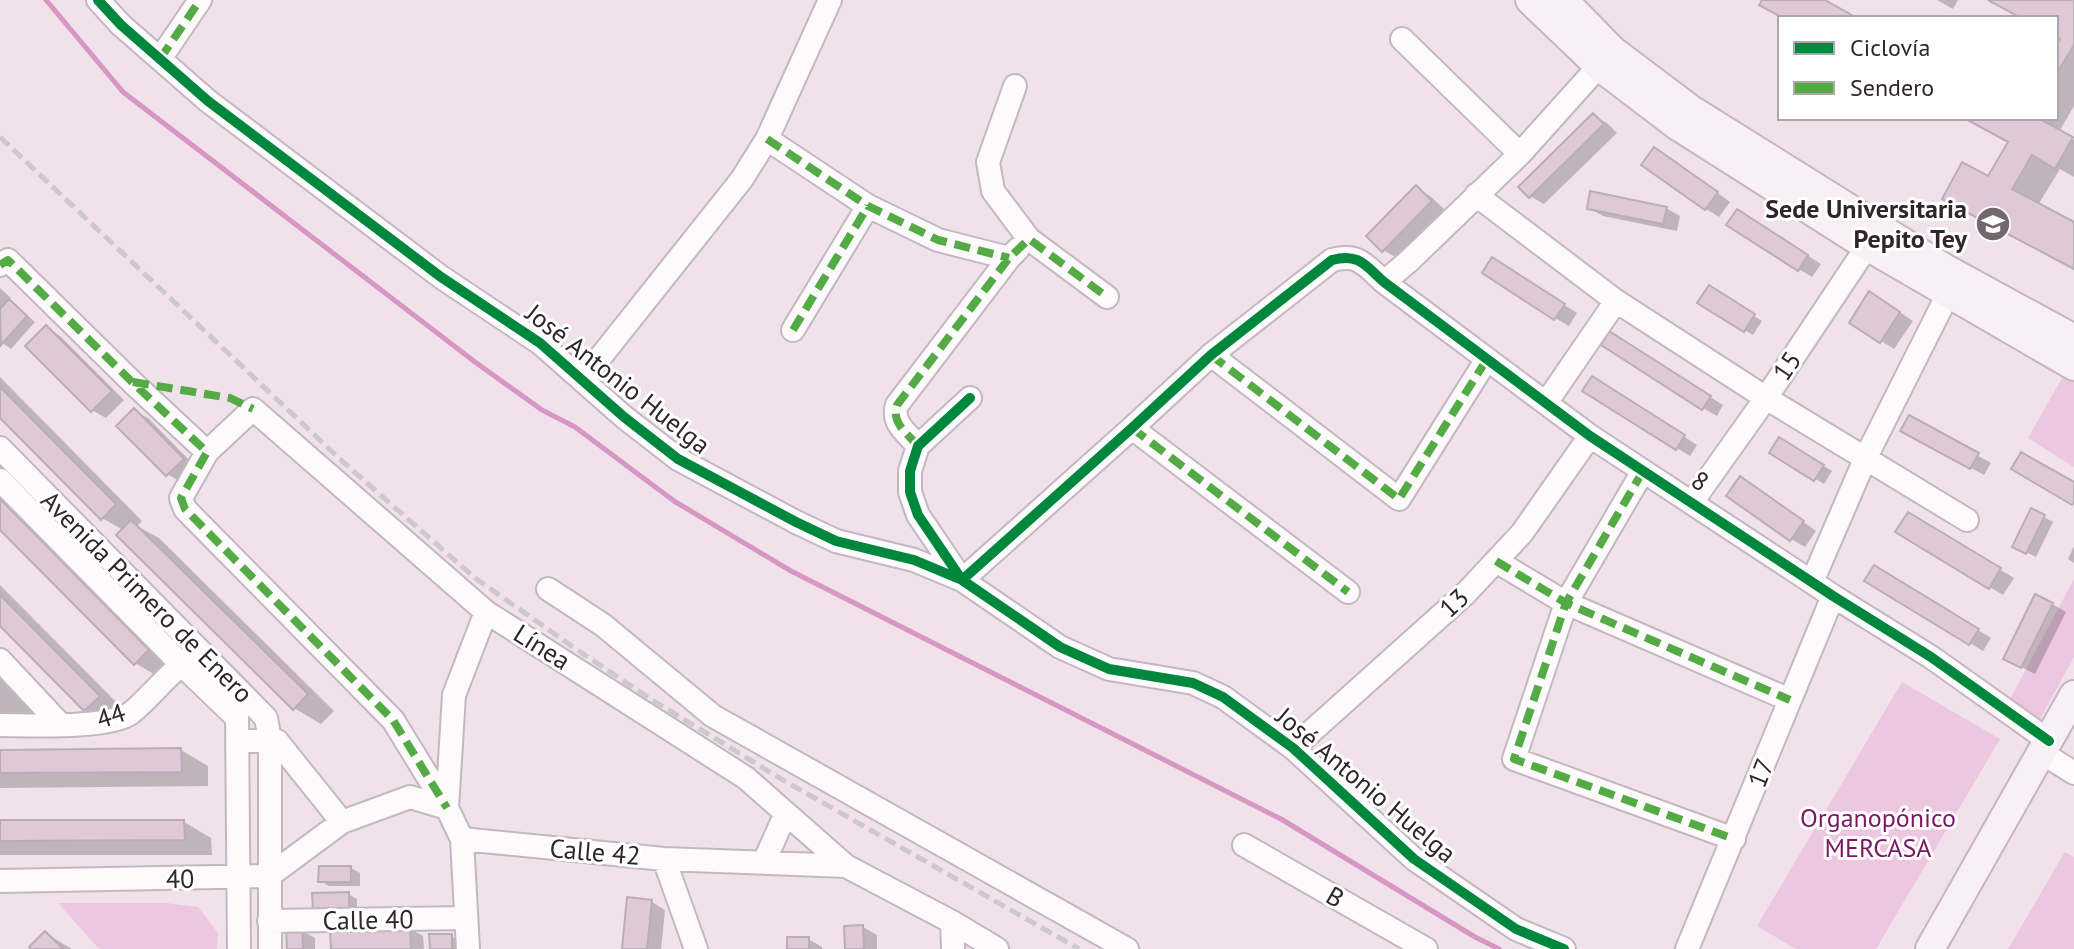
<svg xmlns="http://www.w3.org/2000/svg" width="2074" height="949" font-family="'PT Sans',sans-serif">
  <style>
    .green { fill: #ecc7df }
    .shadow { fill: #0003 }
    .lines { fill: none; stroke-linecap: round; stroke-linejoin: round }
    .stream { stroke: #d797c2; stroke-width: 5 }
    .building { fill: #dfc9d8; stroke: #baaeb6; stroke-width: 2 }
    .minor-casing { stroke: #c4b8c0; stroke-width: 26 }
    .major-casing { stroke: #c6b6c1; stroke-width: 32 }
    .minor { stroke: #fdfafc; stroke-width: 22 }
    .major { stroke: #f8f0f5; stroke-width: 28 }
    .rail { stroke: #ccc8cb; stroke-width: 5; stroke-dasharray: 12 6; stroke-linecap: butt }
    .quiet { stroke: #54aa44; stroke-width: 8; stroke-dasharray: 16 8; stroke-linecap: butt }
    .cycleway-casing { stroke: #fff; stroke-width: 15 }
    .cycleway { stroke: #00873e; stroke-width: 10 }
    .labels { text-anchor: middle; stroke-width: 6; stroke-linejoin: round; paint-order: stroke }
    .poi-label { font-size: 26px; font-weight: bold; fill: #2f252b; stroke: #fff; text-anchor: end }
    .street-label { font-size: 26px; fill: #2f252b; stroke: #fff }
    .park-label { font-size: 26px; fill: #7c1664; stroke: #fff }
  </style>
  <rect width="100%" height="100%" fill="#f0e1eb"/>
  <path class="green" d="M2063,376L2074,382V467L2028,438Z
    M2074,579V657L2040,719L2009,701Z
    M1902,682L2000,739L1876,949H1796L1757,926Z
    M2065,852L2074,857V949H2008Z
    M58,903H165L198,907L218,933L217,949H99Z"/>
  <path class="shadow" d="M1937,0H1958L1953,9Z
    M1991,0H2074V106L2059,132L2074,140V177L2060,169L2038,205L2074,224V268L1989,179L2011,142L1967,118H2056V50L2062,39L2056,36V18H2023Z
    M1593,116L1607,123L1617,133L1544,204L1530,196Z
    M1668,157L1730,202L1719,217L1706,209Z
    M1416,188L1430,196L1445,210L1397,258L1383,250Z
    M1589,208H1666L1680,216L1677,231L1603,216Z
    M1751,219L1821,264L1812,277L1799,269Z
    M1506,268L1577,313L1569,326L1555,318Z
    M0,288L11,298L8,301L18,307L35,322L11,349L0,341Z
    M1709,288L1762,321L1753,335L1700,302Z
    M1884,302L1913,321L1894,349L1881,341Z
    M47,328L60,336L124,400L106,418L92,410Z
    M1622,342L1723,405L1717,416L1703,408Z
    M0,377L142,521L137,526L159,538L334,711L321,724L294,708L123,530L102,518L0,415Z
    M1606,386L1697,445L1690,456L1677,448Z
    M134,411L148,418L196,467L181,482L167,474Z
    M1910,418L1991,463L1984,475L1903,431Z
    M1780,439L1832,471L1824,484L1772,452Z
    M1754,486L1816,531L1805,547L1791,539Z
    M0,491L175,666L162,679L135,663L0,527Z
    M1909,514L2014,578L2003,595L1898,531Z
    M2044,517L2053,522L2036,557L2024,551Z
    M2074,546V563L2068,559Z
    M1875,567L1991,638L1983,651L1867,580Z
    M0,585L126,712L113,725L86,710L0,623Z
    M2052,604L2066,612L2035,674L2019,666Z
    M0,678L34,712L18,727L0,716Z
    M181,750L208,766V786L0,788V752Z
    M0,822H184L211,838L212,855H0Z
    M351,868L360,873V886H329L320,881Z
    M348,894L357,899V914L314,895Z
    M652,902L665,910L661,949H624Z
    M863,927L877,935V949H847Z
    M409,928L423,936L424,949H333Z
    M301,930L315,938V949H289Z
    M45,933L72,949H34Z
    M451,936L460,941V949H432Z
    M808,939L822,947V949H789Z"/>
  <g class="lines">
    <path class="stream" d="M46,0L123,92L475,362L542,410L575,427L674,501L791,571L1281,819L1475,937L1499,949"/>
  </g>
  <path class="building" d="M1762,0H1825L1857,18H1783L1759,5Z
    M1988,0H2074V45L2056,74V46L2060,39L2056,37V18H2021Z
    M1593,113L1604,124L1529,198L1518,187Z
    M1964,118H2038L2073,137L2055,169L2032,155L2012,189L2074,222V269L1942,199L1962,162L1988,176L2008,142Z
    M1654,147L1718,192L1705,210L1641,165Z
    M1416,185L1432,201L1382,252L1366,236Z
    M1590,191L1667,207L1663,224L1587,209Z
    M1737,209L1808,255L1798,271L1726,225Z
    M1492,257L1565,304L1554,320L1482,273Z
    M1709,285L1755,314L1744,332L1697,303Z
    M1869,291L1900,312L1880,343L1849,323Z
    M9,299L27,316L1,345L0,309Z
    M46,325L112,391L91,412L25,346Z
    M1609,331L1711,396L1702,410L1601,345Z
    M1592,376L1685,435L1676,450L1582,391Z
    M0,387L116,504L101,520L0,418Z
    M134,408L184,459L166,476L116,426Z
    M1909,415L1979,453L1970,469L1900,431Z
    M1779,437L1824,465L1814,481L1769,453Z
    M2021,452L2074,482V502L2072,505L2011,469Z
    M1740,476L1804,521L1790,541L1726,496Z
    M0,499L149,650L134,665L0,530Z
    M2031,508L2045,515L2026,554L2012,547Z
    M1908,512L2001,568L1989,589L1895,532Z
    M131,520L308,694L293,710L116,535Z
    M1874,565L1979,629L1969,645L1864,581Z
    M2035,594L2053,603L2021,668L2003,659Z
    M0,595L100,696L84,711L0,626Z
    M181,748L182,772L0,773V750Z
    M0,820H184L185,840L0,841Z
    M319,866H351V882H318Z
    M349,892V910L313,911L312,893Z
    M627,897L652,900L647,949H622Z
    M863,925L864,949H845L844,926Z
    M410,926L411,949H331L330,928Z
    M286,928H302L303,949H287Z
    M45,931L63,949H31L29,947Z
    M429,934H452V949H430Z
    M787,937H809V949H787Z"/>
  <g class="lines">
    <g class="minor-casing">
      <path id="minor" d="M98,0L121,25L208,101L441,277L540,343L624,417L678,459L796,522L836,541L914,560L962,580L1060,647L1109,669L1193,683L1223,697L1293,748L1414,859L1516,929L1564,949
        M1402,39L1520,154
        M160,59L200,0
        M1015,86L988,162L993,191L1029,239L1107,297
        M767,139L868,206L938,240L1009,258
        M1476,195L1616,301L1766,398L1967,520
        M0,265L8,260L132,382L207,452
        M1384,282L1410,260L1520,154L1608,56
        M793,330L868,206
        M1211,355L1399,499L1487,359
        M583,379L742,179L767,139L830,0
        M970,398L918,446L910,471V492L918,515L962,580L1132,428L1211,355L1332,260C1359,253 1365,265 1384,282L1590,436L1833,596L1931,657L2049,741
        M1546,403L1616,301
        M1132,428L1348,592
        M918,446C907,433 891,423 897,405L1009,258L1018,249
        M0,448L266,718L270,740V949
        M1643,471L1566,603L1514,759L1734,839
        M0,480L181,664L237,718L239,949
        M1692,502L1766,398L1876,233
        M1496,561L1566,603L1790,700
        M1812,582L1866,457L1948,294
        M548,589L603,625L713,716L1127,949
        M0,660L60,724
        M0,725C29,725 109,729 131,713C152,696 168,673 191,657
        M237,741H277L342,822
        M1293,748L1466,593L1522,533L1590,436
        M2042,753L2074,773
        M447,808L393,720L185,509L181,498L207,452L253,409L486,612L746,778L846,866
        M447,808L454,695L486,612
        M462,839L468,949
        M1244,845L1426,949
        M664,859L696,949
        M764,862L786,813
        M0,881L269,876L342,822L410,797L447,808L462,839L664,859L846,866L952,922L997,949
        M269,921L466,918
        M952,922L953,949
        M1687,949L1833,596"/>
    </g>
    <g class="major-casing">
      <path id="major" d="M1530,0L1599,66L1678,126L1867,246L2074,366
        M1563,0L1613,51L1690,109L1944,268L2074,339
        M1930,949L2074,695"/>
    </g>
    <use href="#minor" class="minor"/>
    <use href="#major" class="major"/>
    <path class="rail" d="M0,137L342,461L475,578L576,649L649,698L783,780L1079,949"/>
    <path class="quiet" d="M160,59L200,0
      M767,139L868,206L938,240L1009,258
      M0,265L8,260L132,382L207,452L181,498L185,509L393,720L447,808
      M793,330L868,206
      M1211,355L1399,499L1487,359
      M133,382L230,398L253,409
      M1132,428L1348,592
      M918,446C907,433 891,423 897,405L1009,258L1029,239L1107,297
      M1643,471L1566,603L1514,759L1734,839
      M1496,561L1566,603L1790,700"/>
    <g class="cycleway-casing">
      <path id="cycleway" d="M98,0L121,25L208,101L441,277L540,343L624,417L678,459L796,522L836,541L914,560L962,580L1060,647L1109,669L1193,683L1223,697L1293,748L1414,859L1516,929L1564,949
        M970,398L918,446L910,471V492L918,515L962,580L1132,428L1211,355L1332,260C1359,253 1365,265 1384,282L1590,436L1833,596L1931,657L2049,741"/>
    </g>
    <use href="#cycleway" class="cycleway"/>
  </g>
  <defs>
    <g id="university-disc" transform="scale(1.8)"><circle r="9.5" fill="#73676e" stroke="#fff"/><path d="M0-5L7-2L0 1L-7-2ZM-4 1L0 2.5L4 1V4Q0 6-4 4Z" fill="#fff"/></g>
  </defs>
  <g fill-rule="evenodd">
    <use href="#university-disc" x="1993" y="224"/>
  </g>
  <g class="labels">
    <g class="poi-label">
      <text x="1967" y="218">Sede Universitaria<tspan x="1967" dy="30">Pepito Tey</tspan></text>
    </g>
    <g class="street-label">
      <text transform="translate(1787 366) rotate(-56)" y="9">15</text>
      <text transform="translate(618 379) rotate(38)" y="9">José Antonio Huelga</text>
      <text transform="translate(1700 481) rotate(33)" y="9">8</text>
      <text transform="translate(147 597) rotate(45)" y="9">Avenida Primero de Enero</text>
      <text transform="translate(1454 603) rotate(-43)" y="9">13</text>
      <text transform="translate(542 647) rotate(32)" y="9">Línea</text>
      <text transform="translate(111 716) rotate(-18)" y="9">44</text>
      <text transform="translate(1761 773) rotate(-68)" y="9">17</text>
      <text transform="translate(1366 785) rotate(40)" y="9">José Antonio Huelga</text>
      <text transform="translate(595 852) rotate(5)" y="9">Calle 42</text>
      <text transform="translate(180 879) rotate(-1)" y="9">40</text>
      <text transform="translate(1335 897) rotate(30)" y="9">B</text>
      <text transform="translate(368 920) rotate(-1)" y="9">Calle 40</text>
    </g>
    <g class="park-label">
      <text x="1878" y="827">Organopónico<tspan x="1878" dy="30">MERCASA</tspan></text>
    </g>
  </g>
  <rect x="1778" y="16" width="280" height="104" fill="#ffffff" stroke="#aca8aa" stroke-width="2"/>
  <rect x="1794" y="42" width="40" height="12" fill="#00873e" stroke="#aca8aa" stroke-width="2"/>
  <text x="1850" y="56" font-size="24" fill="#2f252b">Ciclovía</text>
  <rect x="1794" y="82" width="40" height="12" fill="#54aa44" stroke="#aca8aa" stroke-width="2"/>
  <text x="1850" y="96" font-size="24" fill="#2f252b">Sendero</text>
</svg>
